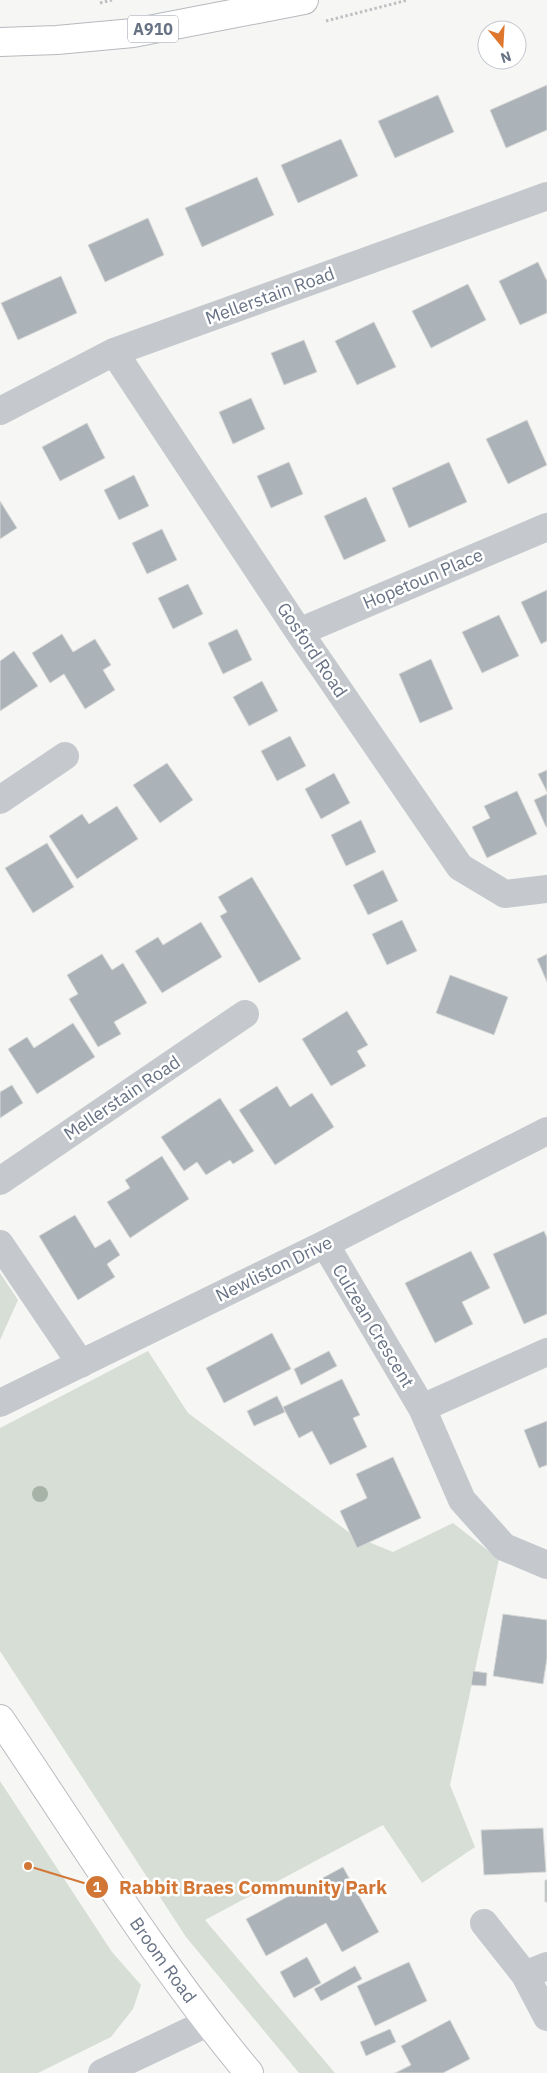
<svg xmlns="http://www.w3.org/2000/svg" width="547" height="2073" font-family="'IBM Plex Sans',sans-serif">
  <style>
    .green { fill: #d7ded5 }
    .building { fill: #abb2b8; stroke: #d8d9d7 }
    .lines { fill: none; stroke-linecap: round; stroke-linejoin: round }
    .secondary-casing { stroke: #b8bbc0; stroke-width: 30 }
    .primary-casing { stroke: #b6b9be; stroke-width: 30 }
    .path { stroke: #bfc0c3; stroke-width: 3; stroke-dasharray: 2.5 2.5; stroke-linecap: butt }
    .street { stroke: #c5c8cc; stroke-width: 28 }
    .secondary { stroke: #fff; stroke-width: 28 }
    .primary { stroke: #fff; stroke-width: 28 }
    .tree { fill: #a7b3a6 }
    .labels { text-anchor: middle; stroke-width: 5; stroke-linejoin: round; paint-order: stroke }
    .shield { fill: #fff; stroke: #959ca9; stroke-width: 1 }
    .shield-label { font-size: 16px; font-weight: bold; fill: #677284 }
    .street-label { font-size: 18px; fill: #677284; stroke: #fff }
    .leader { fill: none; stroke: #d27636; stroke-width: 2 }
    .callout-dot { fill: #d27636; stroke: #fff; stroke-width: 2 }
    .mark-label { font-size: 15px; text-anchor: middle; font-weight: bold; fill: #fff }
    .callout-label { font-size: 19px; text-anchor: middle; font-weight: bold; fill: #d27636; stroke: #fff; stroke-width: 5; stroke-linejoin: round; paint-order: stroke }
  </style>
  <rect width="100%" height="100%" fill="#f6f7f4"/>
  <path class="green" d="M0,1273L18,1300L0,1340Z
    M148,1351L188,1413L354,1536L393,1552L453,1523L499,1559L450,1785L475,1847L422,1883L383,1825L205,1920L335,2073H299L186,1937L0,1651V1428Z
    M0,1781L112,1952L141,1985L133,2009L111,2037L38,2073H0Z"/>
  <path class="building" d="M547,85V130L506,148L490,110Z
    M438,95L454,132L395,158L378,121Z
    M341,139L358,176L298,203L281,165Z
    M257,177L274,215L202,247L185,208Z
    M148,218L164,255L105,282L88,245Z
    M538,262L547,281V313L520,325L499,281Z
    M61,276L77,313L18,340L1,303Z
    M468,284L486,320L431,348L412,311Z
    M374,322L396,367L357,385L335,341Z
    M304,340L317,372L284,385L271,353Z
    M251,398L265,429L233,444L219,412Z
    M527,420L547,465L508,484L486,439Z
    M87,423L105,458L60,481L42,447Z
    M289,462L303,494L271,508L257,476Z
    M449,462L467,502L409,528L392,488Z
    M134,475L149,506L119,520L104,490Z
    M366,497L386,541L344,560L324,516Z
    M0,501L17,528L0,539Z
    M162,529L177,560L147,574L132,543Z
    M188,584L203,614L173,629L158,598Z
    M547,590V641L541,644L521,602Z
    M499,615L519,656L482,673L462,632Z
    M237,629L252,660L223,674L208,643Z
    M62,634L73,652L95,639L111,665L103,670L115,690L85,709L64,674L50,683L32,653Z
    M14,651L38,686L0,711V661Z
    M431,659L453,709L420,723L399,674Z
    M262,681L278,711L249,726L233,697Z
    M290,736L306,766L277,781L261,751Z
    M167,763L193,800L160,823L133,785Z
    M547,770V792L538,774Z
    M334,773L350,803L321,819L305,789Z
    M517,791L537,834L487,858L472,827L490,818L484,806Z
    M547,794V827H546L534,800Z
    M117,806L138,839L77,879L49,836L82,814L89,824Z
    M361,820L376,852L346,866L331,835Z
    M47,843L74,887L33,913L5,868Z
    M383,870L398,901L368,915L353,885Z
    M252,877L301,959L259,983L220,916L227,912L218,897Z
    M402,920L417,951L387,965L372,934Z
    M201,922L222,957L162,993L135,951L158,937L163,945Z
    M102,954L112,970L123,963L147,1003L114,1022L121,1034L98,1047L69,999L78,994L67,975Z
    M547,954V982L537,959Z
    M450,975L508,997L494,1035L436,1013Z
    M347,1011L368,1045L357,1051L366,1066L331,1086L302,1039Z
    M73,1023L95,1057L37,1094L8,1049L27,1037L34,1048Z
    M12,1085L23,1103L0,1118V1092Z
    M277,1086L290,1107L312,1093L334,1127L275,1165L239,1110Z
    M220,1098L254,1151L233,1164L230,1160L206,1175L197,1162L184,1171L161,1137Z
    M162,1156L189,1199L130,1238L107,1202L130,1188L125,1180Z
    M75,1215L95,1248L110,1239L120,1255L107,1264L115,1277L78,1300L39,1236Z
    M544,1231L547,1238V1314L524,1324L493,1254Z
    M471,1251L490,1288L462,1302L473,1324L435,1343L405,1283Z
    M272,1333L291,1369L224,1403L206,1368Z
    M329,1351L337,1366L301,1385L294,1369Z
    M342,1379L360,1415L353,1418L367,1447L330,1465L312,1431L299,1438L283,1407Z
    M277,1396L285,1412L254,1426L247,1411Z
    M547,1421V1465L539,1468L524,1430Z
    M393,1457L421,1518L357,1548L340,1511L367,1498L356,1474Z
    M503,1614L547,1620V1658L543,1684L493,1676Z
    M473,1671L487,1673L486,1686L471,1685Z
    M543,1828L546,1872L484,1875L481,1830Z
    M343,1867L379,1932L342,1952L326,1923L266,1956L246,1919Z
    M545,1880H547V1902H545Z
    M307,1957L321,1983L294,1998L280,1972Z
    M409,1962L427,2001L375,2026L357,1986Z
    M355,1966L362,1979L321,2001L314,1989Z
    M450,2020L470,2059L443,2073H395L411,2065L401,2046Z
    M390,2029L396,2042L366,2056L360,2042Z"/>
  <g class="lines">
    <g class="secondary-casing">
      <g id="secondary">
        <path id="s1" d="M0,1719C81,1838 156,1962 249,2073"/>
      </g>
    </g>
    <g class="primary-casing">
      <path id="primary" d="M0,42L57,40L133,33L304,0"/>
    </g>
    <path class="path" d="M100,3L112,0
      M326,21L408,0"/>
    <path class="street" d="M114,352L299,632L460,867L505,894L547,889
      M0,411L114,352L547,196
      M299,632L547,527
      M0,800L65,756
      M0,1181L245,1014
      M0,1244L81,1364
      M325,1244L422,1408L462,1500L504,1547L547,1565
      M0,1403L325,1244L547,1131
      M422,1408L547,1352
      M484,1923L525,1975L547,2017
      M525,1975L547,1966
      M102,2073L207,2023"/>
    <use href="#secondary" class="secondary"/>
    <use href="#primary" class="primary"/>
  </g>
  <circle class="tree" cx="40" cy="1494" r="8"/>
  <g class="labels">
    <rect class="shield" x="128" y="15.5" width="50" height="27" rx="4"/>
    <g class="shield-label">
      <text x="153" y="35">A910</text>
    </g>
    <g class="street-label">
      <text transform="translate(270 296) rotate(-20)" y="6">Mellerstain Road</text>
      <text transform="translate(423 579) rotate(-23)" y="6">Hopetoun Place</text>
      <text transform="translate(312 650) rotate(56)" y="6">Gosford Road</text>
      <text transform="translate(122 1098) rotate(-34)" y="6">Mellerstain Road</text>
      <text transform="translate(274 1269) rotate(-26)" y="6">Newliston Drive</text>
      <text transform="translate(373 1326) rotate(59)" y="6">Culzean Crescent</text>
      <text dy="6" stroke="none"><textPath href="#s1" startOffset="291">Broom Road</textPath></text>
    </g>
  </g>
  <path class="leader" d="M28 1866L97 1887"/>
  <g class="callout-dot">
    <circle cx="28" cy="1866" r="5"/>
    <circle cx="97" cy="1887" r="12"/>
  </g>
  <g class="mark-label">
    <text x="97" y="1892">1</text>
  </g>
  <g class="callout-label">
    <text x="253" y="1894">Rabbit Braes Community Park</text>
  </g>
  <g transform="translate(502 45) rotate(162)"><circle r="24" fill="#ffffff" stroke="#c2c7ce"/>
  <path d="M0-4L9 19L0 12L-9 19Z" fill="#de772d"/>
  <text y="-8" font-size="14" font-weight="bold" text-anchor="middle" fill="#677284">N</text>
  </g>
</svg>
